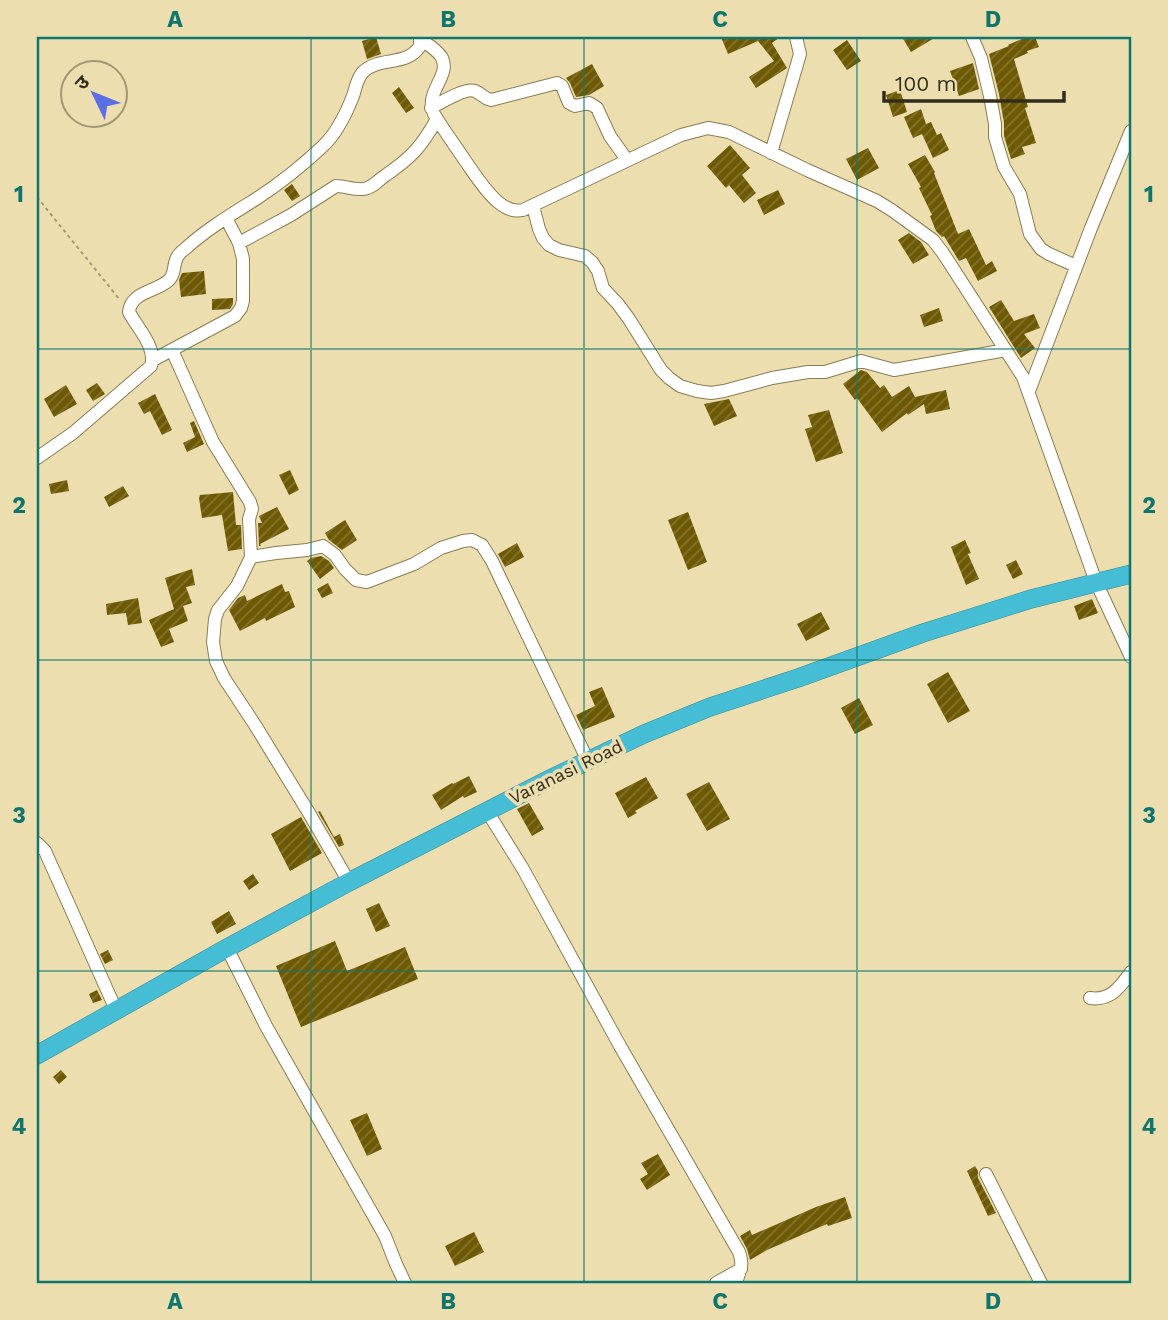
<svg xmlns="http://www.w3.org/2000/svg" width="1168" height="1320" font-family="'Work Sans','Noto Sans Devanagari',sans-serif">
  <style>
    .building { fill: url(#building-hatch) }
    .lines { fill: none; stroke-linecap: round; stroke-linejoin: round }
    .minor-casing { stroke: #897c50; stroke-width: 14 }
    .highway-casing { stroke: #3e8b93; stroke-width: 19 }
    .path { stroke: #a59a77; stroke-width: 2; stroke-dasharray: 3.5 3.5; stroke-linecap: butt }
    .minor { stroke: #fff; stroke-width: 12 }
    .highway { stroke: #45bdd4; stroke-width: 18 }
    .grid { fill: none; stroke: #0f766e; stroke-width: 2; stroke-opacity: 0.55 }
    .labels { text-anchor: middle; stroke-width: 7; stroke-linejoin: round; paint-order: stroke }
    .street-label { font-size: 18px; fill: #322d1a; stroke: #eddeb0 }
    .neatline { fill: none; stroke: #0f766e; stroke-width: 2.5 }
    .grid-label { font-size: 23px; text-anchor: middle; font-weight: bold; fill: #0f766e }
  </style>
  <defs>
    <pattern id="building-hatch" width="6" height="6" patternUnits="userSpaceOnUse" patternTransform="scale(1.75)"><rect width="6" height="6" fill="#6e5903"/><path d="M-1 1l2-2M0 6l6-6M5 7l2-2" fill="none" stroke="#837331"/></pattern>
  </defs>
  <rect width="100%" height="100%" fill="#eddeb0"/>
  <path class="building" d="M376,37L381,54L367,59L362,41Z
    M721,37H780L772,43L787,68L756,88L749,77L774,61L758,41L728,54Z
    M902,37H936L911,52Z
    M1026,37H1035L1039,47L1027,51L1028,53L1014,59L1028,107L1025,108L1036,143L1022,147L1025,154L1011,159L1004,136V123L999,94L989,54L1009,46L1008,45Z
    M847,40L861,61L847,70L833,50Z
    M973,63L979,89L959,96L950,71Z
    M592,64L604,86L589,95L576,97L570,83L566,78Z
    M399,87L414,108L406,113L392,93Z
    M900,90L907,112L893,117L886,95Z
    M921,109L926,124L931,122L937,135L941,133L949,150L933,158L922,134L913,138L904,117Z
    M730,145L750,168L742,175L756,193L744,203L729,185L726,188L707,166Z
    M868,148L879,168L857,180L846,159Z
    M925,155L935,172L934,173L958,234L969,229L986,265L992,261L997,271L978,281L966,258L959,261L944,236L942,237L936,231L930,216L932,215L919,188L921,187L908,164Z
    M292,184L300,196L292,201L284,190Z
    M778,190L785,204L764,215L757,200Z
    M909,233L921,242L929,255L913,264L898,240Z
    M204,271L206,294L181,297L179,280L182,273Z
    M233,298V304L230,309L212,310V299Z
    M1001,300L1014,321L1034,314L1040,328L1024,334L1035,348L1021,358L989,307Z
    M939,308L943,321L924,327L920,315Z
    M861,370L867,372L880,388L884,385L892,397L909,386L915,397L946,390L950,409L926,414L924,404L908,415L907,413L882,432L857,398L855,400L843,384Z
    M97,383L105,394L93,401L86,390Z
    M66,385L77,404L54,417L44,399Z
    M155,394L172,430L162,435L150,411L144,414L138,403Z
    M729,399L737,416L714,426L704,404Z
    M829,410L843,453L816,462L805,429L812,427L808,415Z
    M194,421L204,444L187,452L183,443L195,437L190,423Z
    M290,470L299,490L289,495L279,475Z
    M67,480L69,491L51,494L49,484Z
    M123,486L129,496L109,507L104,497Z
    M233,492L236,525H241L242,549L228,551L222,515L202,518L199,498L200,495Z
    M277,507L289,529L260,544L261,546H259L258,523H262L259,516Z
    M688,512L707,562L688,570L668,520Z
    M345,520L357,540L342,550L329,540L325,533Z
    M965,540L971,553L968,554L979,579L966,585L951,547Z
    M517,543L524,557L505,567L498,554Z
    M321,556L329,561L334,568L320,579L307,561L311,558Z
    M1016,560L1023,574L1013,579L1006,565Z
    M192,569L195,585L186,587L192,603L183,606L188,621L169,629L174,642L161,647L149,620L174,609L165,578Z
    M328,583L333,593L322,598L317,589Z
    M282,584L285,592L289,591L295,607L266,621L265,618L240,631L229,610L238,598L245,595L247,601Z
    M138,598L142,623L128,625L126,613L107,615L106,604Z
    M1092,599L1098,613L1079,620L1074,606Z
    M821,612L830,629L806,641L797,624Z
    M948,672L970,711L948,723L927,684Z
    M602,687L615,717L583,730L576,715L595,706L589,692Z
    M859,698L873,725L855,734L841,708Z
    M469,776L477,792L464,798L463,796L441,810L432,795L452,783L453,784Z
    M646,777L658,798L635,811L637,813L628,818L615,793Z
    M709,782L730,819L707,831L686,794Z
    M529,803L544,829L532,836L517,809Z
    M320,811L334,837L340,834L344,845L339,847L318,812Z
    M301,817L322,853L290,871L271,834Z
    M253,874L259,883L249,890L243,881Z
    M379,903L390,926L376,932L366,909Z
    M229,911L236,924L217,934L211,922Z
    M335,941L347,971L405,947L418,979L301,1027L276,966Z
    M108,950L113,960L105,964L100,954Z
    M97,990L102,1000L93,1003L89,994Z
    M61,1070L67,1077L59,1084L53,1077Z
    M367,1113L382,1149L367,1156L350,1120Z
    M658,1154L670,1175L647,1190L640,1179L648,1174L641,1163Z
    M975,1166L978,1171V1178L996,1213L988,1216L967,1171Z
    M845,1197L852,1218L828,1226L827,1224L767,1250L750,1260L747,1249L740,1236L750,1230L752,1235L816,1207Z
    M474,1232L484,1252L455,1266L445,1246Z"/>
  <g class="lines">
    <g class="minor-casing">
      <path id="minor" d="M972,37L981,58L990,96L995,124V137L1004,167L1020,194L1030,234L1041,249L1049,254L1076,266
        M420,39C427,44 438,50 442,58C451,76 424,92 434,114C443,129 454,144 464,159C474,173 484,190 498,202C505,208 514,212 523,210L681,135L708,128L729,132L807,170L877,201L893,211L933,240L943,253L1023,377L1096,582L1131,657
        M431,108C440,103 466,87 475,91C482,94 483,98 491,100L557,83L562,86L569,103L575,106L589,103L597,108L610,136L627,160
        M771,153L800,54L796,37
        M533,206L539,229L543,238L549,245L559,250L585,256L592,262L598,271L603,288L618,304L629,319L661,370L669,378L680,386L697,391L711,393L724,391L772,378L808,372H825L861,361L894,370L1006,350
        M239,243L291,215L336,186C345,186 354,190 363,189C373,188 378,180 386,175C412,157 421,147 437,119
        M172,350L213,442L250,502L252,509L249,519L251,557
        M153,360L235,316L241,308L243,301V259L239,243L226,218
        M1029,391L1091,228L1131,131
        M37,458L73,433L151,366C157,347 137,328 129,312C131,291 157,292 169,280C175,274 173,268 176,260C177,256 182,251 186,248C207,229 232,214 256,199C279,184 303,165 323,146C337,133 346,114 353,96C356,87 357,78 363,72C379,56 407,67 420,46V37
        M487,811L523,869L620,1046L739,1252C744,1266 740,1269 736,1283
        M37,843L45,851L116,1010
        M349,882L309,813L255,725L224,678L216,661L213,642L215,619L218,610L237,586L251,557L276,553L307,550L323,546L335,555L345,569L356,580L367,582L414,564L441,548L463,541L472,540L482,545L492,561L588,761
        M227,948L266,1026L385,1236L396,1264L405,1283
        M1090,998C1111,1001 1120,987 1131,972
        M986,1174L1041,1283
        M716,1283L741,1269"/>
    </g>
    <g class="highway-casing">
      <path id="highway" d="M37,1055L227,948L349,882L552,778L644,734L710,707L798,678L923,633L1031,599L1131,574"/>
    </g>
    <path class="path" d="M37,197L120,300"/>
    <use href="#minor" class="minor"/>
    <use href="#highway" class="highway"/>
  </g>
  <path class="grid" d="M311,37V1283M584,37V1283M857,37V1283M37,349H1131M37,660H1131M37,971H1131"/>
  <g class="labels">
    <g class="street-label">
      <text transform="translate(566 772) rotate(-26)" y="6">Varanasi Road</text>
    </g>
  </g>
  <rect width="1168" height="1320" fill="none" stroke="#eddeb0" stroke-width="77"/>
  <g transform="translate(94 94) rotate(313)"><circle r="33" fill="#eddeb0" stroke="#a29774" stroke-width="2"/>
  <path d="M0-5L12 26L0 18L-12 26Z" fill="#5c6ee5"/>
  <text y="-10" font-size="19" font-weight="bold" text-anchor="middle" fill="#322d1a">उ</text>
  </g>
  <path d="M884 91v10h180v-10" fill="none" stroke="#322d1a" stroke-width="3.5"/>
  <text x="895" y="91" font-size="21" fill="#322d1a" stroke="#eddeb0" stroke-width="5" paint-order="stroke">100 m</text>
  <rect x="38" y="38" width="1092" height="1244" class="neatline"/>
  <g class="grid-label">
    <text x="175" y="27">A</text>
    <text x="448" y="27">B</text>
    <text x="720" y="27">C</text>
    <text x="993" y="27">D</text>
    <text x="19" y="202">1</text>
    <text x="1149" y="202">1</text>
    <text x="19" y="513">2</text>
    <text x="1149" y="513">2</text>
    <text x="19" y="823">3</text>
    <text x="1149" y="823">3</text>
    <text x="19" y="1134">4</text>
    <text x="1149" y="1134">4</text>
    <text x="175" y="1309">A</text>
    <text x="448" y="1309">B</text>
    <text x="720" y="1309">C</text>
    <text x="993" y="1309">D</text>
  </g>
</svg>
